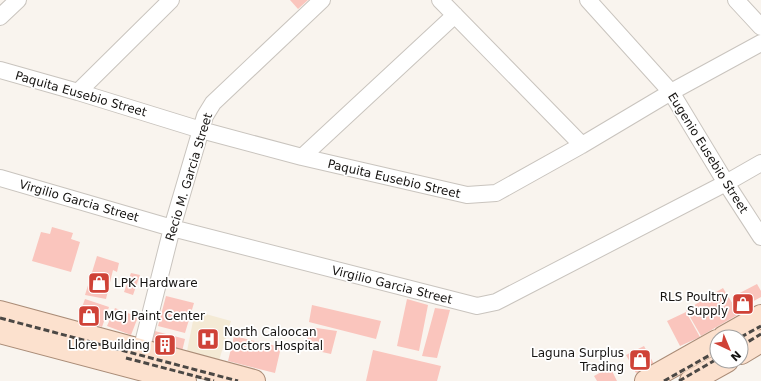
<svg xmlns="http://www.w3.org/2000/svg" width="761" height="381" font-family="'DejaVu Sans',sans-serif">
  <style>
    .medical { fill: #f4ead5 }
    .building { fill: #fac5bd }
    .lines { fill: none; stroke-linecap: round; stroke-linejoin: round }
    .street-casing { stroke: #c9c4be; stroke-width: 18 }
    .primary-casing { stroke: #aa8c77; stroke-width: 24 }
    .street { stroke: #fff; stroke-width: 16 }
    .primary { stroke: #fce1ce; stroke-width: 22 }
    .rail { stroke: #4b4845; stroke-width: 3; stroke-dasharray: 6 3; stroke-linecap: butt }
    .labels { text-anchor: middle; stroke-width: 3.5; stroke-linejoin: round; paint-order: stroke }
    .street-label { font-size: 12px; fill: #161412; stroke: #fff }
    .poi-label { font-size: 12px; fill: #161412; stroke: #fff; text-anchor: start }
  </style>
  <rect width="100%" height="100%" fill="#f9f4ee"/>
  <path class="medical" d="M195,311L231,321L218,364L186,356Z"/>
  <path class="building" d="M290,0H308L298,9Z
    M52,227L73,233L71,239L80,242L71,272L32,261L41,232L50,234Z
    M97,256L119,263L117,272L113,270L106,299L85,295Z
    M131,273L140,275L133,295L124,292Z
    M757,284L761,291V297L739,309L732,297Z
    M723,288L739,314L701,336L686,310Z
    M166,296L194,303L185,333L158,326Z
    M85,299L109,307L102,327L78,318Z
    M407,299L428,305L419,351L397,346Z
    M312,305L381,321L376,339L309,322Z
    M115,308L138,317L131,335L107,326Z
    M435,308L450,310L437,358L422,356Z
    M686,312L700,337L680,346L667,321Z
    M310,327L337,331L331,354L304,348Z
    M151,330L185,339L180,360L145,350Z
    M234,336L281,347L275,373L228,361Z
    M644,346L654,364L636,373L626,355Z
    M373,350L441,366L437,381H366Z
    M610,367L617,381H597L594,376Z"/>
  <g class="lines">
    <g class="street-casing">
      <path id="street" d="M440,0L582,145
        M588,0L671,92L726,183L761,237
        M736,0L761,27
        M0,17L18,0
        M0,70L78,92L201,130L302,157L467,195L496,193L582,145L671,92L761,43
        M78,92L171,0
        M302,157L455,15
        M0,178L172,228L477,306L496,302L726,183L761,163
        M141,351L172,228L205,116L213,103L322,0"/>
    </g>
    <g class="primary-casing">
      <path id="primary" d="M0,312L254,381
        M0,332L185,381
        M724,337L761,316
        M741,353L761,341
        M646,381L717,341
        M691,381L727,361"/>
    </g>
    <use href="#street" class="street"/>
    <use href="#primary" class="primary"/>
    <path class="rail" d="M0,318L238,381
      M741,337L761,326
      M741,346L761,334
      M126,358L214,381
      M664,381L717,351
      M679,381L717,359"/>
  </g>
  <defs>
    <g id="shop-square" transform="scale(1.15)"><rect x="-9" y="-9" width="18" height="18" rx="4" fill="#cf4237" stroke="#fff"/><path d="M-5-2.5h2.3a2.7 3.5 0 0 1 5.4 0H5L5.5 6h-11ZM-1.5-2.5h3a1.5 2.3 0 0 0-3 0Z" fill="#fff"/></g>
    <g id="hospital-square" transform="scale(1.15)"><rect x="-9" y="-9" width="18" height="18" rx="4" fill="#cf4237" stroke="#fff"/><path d="M-5-5h3v3.5h4V-5h3V5h-3V1.5h-4V5h-3Z" fill="#fff"/></g>
    <g id="building-square" transform="scale(1.15)"><rect x="-9" y="-9" width="18" height="18" rx="4" fill="#cf4237" stroke="#fff"/><path d="M-4-6H4V6H1V3H-1V6H-4ZM-2.5-4.3h1.7v1.8h-1.7ZM.8-4.3h1.7v1.8H.8ZM-2.5-1h1.7V.8h-1.7ZM.8-1h1.7V.8H.8Z" fill="#fff"/></g>
  </defs>
  <g fill-rule="evenodd">
    <use href="#shop-square" x="99" y="283"/>
    <use href="#shop-square" x="743" y="304"/>
    <use href="#shop-square" x="89" y="316"/>
    <use href="#hospital-square" x="208" y="339"/>
    <use href="#building-square" x="165" y="345"/>
    <use href="#shop-square" x="640" y="360"/>
  </g>
  <g class="labels">
    <g class="street-label">
      <text transform="translate(81 94) rotate(16)" y="4">Paquita Eusebio Street</text>
      <text transform="translate(708 153) rotate(58)" y="4">Eugenio Eusebio Street</text>
      <text transform="translate(189 177) rotate(-73)" y="4">Recio M. Garcia Street</text>
      <text transform="translate(394 179) rotate(13)" y="4">Paquita Eusebio Street</text>
      <text transform="translate(79 201) rotate(16)" y="4">Virgilio Garcia Street</text>
      <text transform="translate(392 285) rotate(14)" y="4">Virgilio Garcia Street</text>
    </g>
    <g class="poi-label">
      <text x="114" y="287">LPK Hardware</text>
      <text x="728" y="301" text-anchor="end">RLS Poultry<tspan x="728" dy="14">Supply</tspan></text>
      <text x="104" y="320">MGJ Paint Center</text>
      <text x="224" y="336">North Caloocan<tspan x="224" dy="14">Doctors Hospital</tspan></text>
      <text x="150" y="349" text-anchor="end">Llore Building</text>
      <text x="624" y="357" text-anchor="end">Laguna Surplus<tspan x="624" dy="14">Trading</tspan></text>
    </g>
  </g>
  <g transform="translate(729 349) rotate(136)"><circle r="19" fill="#ffffff" stroke="#a2a1a0"/>
  <path d="M0-3L7 15L0 10L-7 15Z" fill="#cf4237"/>
  <text y="-6" font-size="11" font-weight="bold" text-anchor="middle" fill="#161412">N</text>
  </g>
</svg>
